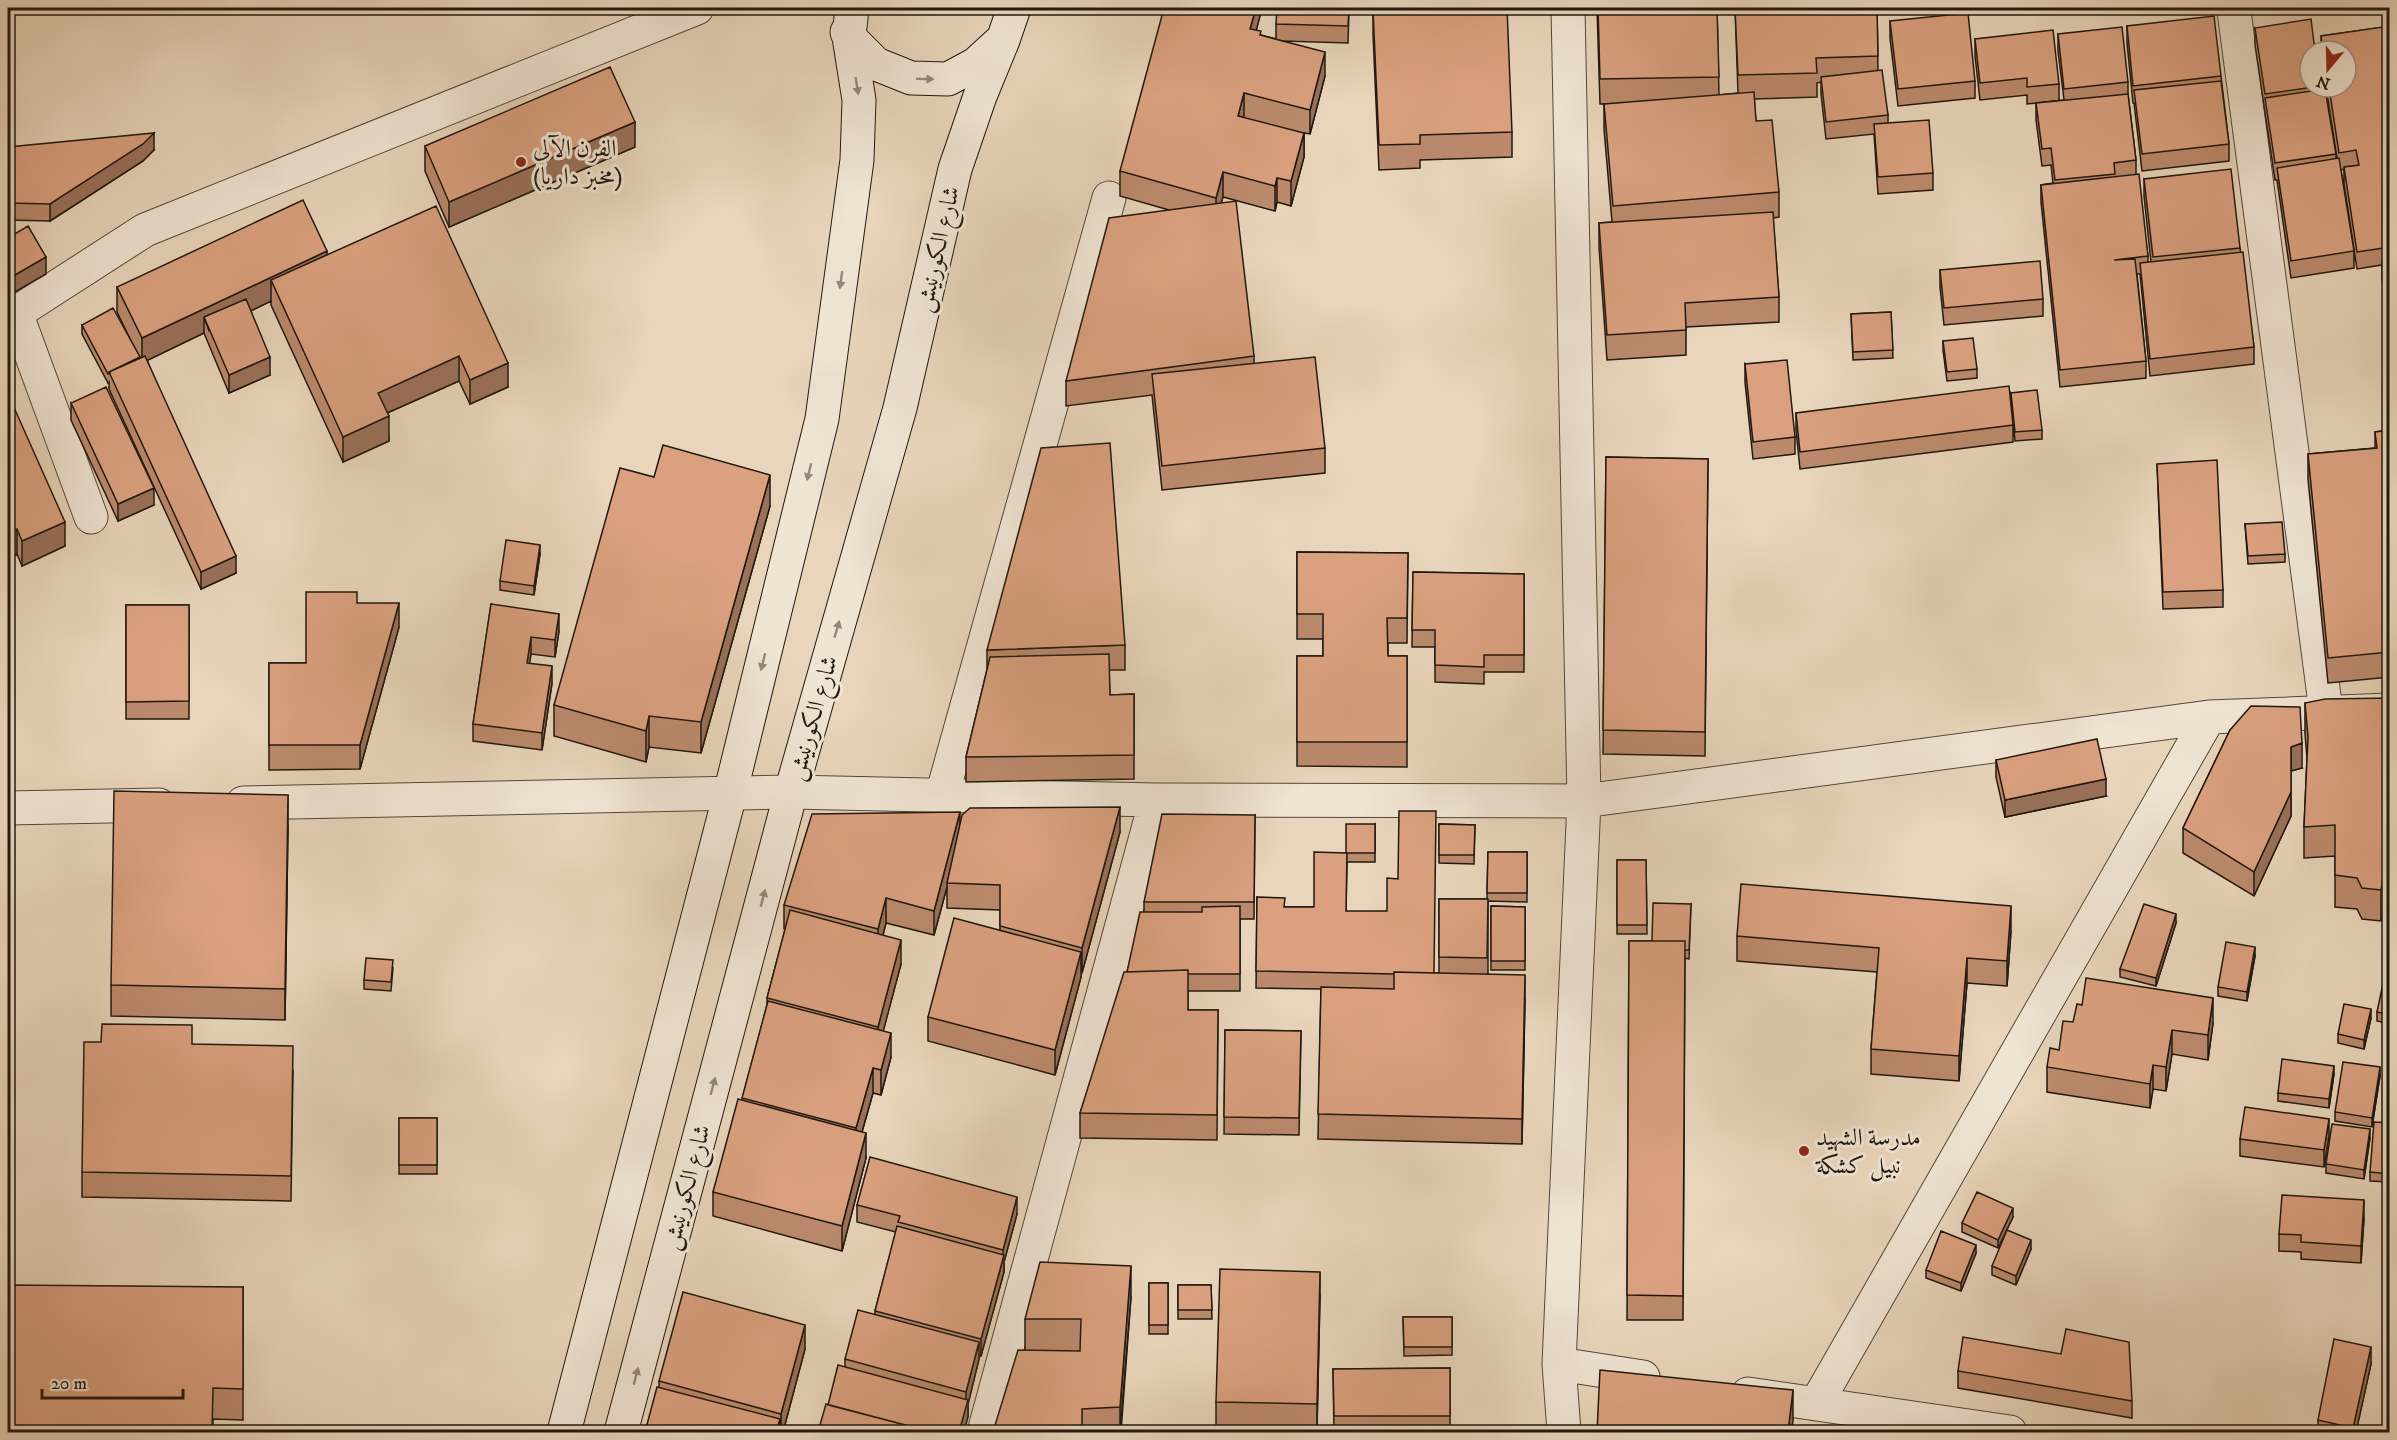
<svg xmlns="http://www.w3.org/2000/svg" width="2397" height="1440" font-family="'IM FELL DW Pica',Amiri,serif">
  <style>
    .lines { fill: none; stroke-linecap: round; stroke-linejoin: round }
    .minor-casing { stroke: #53473a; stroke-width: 35 }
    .secondary-casing { stroke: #21180f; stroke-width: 35 }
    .minor { stroke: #f0e4d3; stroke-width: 33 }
    .secondary { stroke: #f0e4d3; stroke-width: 33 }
    .wall { fill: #bb8a6d; stroke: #21180f; stroke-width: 1.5 }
    .shaded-wall { fill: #997059; stroke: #21180f; stroke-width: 1.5 }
    .building { fill: #daa07f; stroke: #21180f; stroke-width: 1.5 }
    .oneway { fill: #93887b }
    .poi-dot { fill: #8f2418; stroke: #f0e4d3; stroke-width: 2 }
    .labels { text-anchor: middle; stroke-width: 6; stroke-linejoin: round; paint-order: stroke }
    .poi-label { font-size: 24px; fill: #21180f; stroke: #f0e4d3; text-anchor: start }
    .street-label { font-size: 24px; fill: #21180f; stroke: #f0e4d3 }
  </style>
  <rect width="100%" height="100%" fill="#e8d5bb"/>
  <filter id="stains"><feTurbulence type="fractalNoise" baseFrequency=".00333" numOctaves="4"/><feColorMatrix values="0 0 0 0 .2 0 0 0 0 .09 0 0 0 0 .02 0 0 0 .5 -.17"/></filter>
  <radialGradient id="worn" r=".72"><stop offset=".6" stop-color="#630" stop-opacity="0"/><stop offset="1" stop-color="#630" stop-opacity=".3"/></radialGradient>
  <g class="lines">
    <g class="minor-casing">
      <path id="minor" d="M2234,11L2326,711
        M91,517L16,313L145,230L697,8
        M942,795L1109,198
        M243,803L791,792L1156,800L1584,801L2209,717L2390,710
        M8,808L159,805
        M1559,1364L1643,1377
        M1748,1394L2010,1432
        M1816,1404L2209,717
        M984,1432L1156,800
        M1564,1432L1559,1364L1584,801L1568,8"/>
    </g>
    <g class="secondary-casing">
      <path id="secondary" d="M847,32L849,37L876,64L911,78L948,79L976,64L1000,42
        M564,1432L730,794L822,419L857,160L859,100L849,37L852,8
        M621,1432L791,792L900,408L955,169L980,96L1003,40L1014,8"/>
    </g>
    <use href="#minor" class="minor"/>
    <use href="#secondary" class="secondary"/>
  </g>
  <path class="wall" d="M1262,8L1256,30L1261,35L1276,39V24L1349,8L1348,43L1284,41L1325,76L1310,134L1304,133V157L1291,206L1277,202L1275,211L1223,197L1221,203L1254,356V363L1325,448V473L1162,490L1152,395L1066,406V381L1169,210L1120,196V171Z
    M1597,8H1717L1719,95L1738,93L1735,8H1877L1878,71L1888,115V123L1933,173V190L1878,194L1874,134L1826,139L1821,94V82L1817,83V97L1754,99L1756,121L1779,192V217L1773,218L1779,297V322L1686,327V355L1607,360L1599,247V223L1612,222L1604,129V104H1606H1600Z
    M2299,8H2336V12H2299Z
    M1373,10L1512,132V157L1420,160V168L1379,170L1373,34Z
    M1890,21L1975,81V98L1898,106L1890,38Z
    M2127,26L2221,76L2229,144V161L2142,171L2134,103H2133L2127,43Z
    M2390,26V333L2382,279V265L2357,269L2344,184V169L2341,170L2354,251V268L2291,278L2277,180H2275L2255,45V28L2310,87H2321L2336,154V158H2337L2326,87H2346V51H2321V36Z
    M2058,34L2128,82V94L2136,160V175L2148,256V262H2151L2144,196V179L2240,248L2254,347V364L2150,376L2140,274H2137L2146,361V378L2060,387L2041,202V185L2053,183L2051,165L2042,166L2036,120V103L2064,100L2058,51Z
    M1975,39L2059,84V101L2027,104V95L1980,100L1975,56Z
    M425,146L635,147L449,227L425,171Z
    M8,147L154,150L143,161L50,221L8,220Z
    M327,255L508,387L470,404L459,381L387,413L389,441L343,462L271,305V301L251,311L270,375L229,393L204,333L147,360L236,573L201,589L109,389V382L108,383L82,334V325L134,347L117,312V287Z
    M1940,270L2043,299V316L1944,325L1940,287Z
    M1891,312L1893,358L1853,360L1851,314Z
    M1943,341L1977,369V378L1947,381L1943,350Z
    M1745,364L1795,437V454L1753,459L1745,382Z
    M2011,393L2042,430V439L2015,441Z
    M8,394L65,546L22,566L17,554L8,558Z
    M71,403L154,505L118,521L71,420Z
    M1796,413L2013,425V442L1800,469L1796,430Z
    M2390,430V677L2328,683L2308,479V454L2375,448V432Z
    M1606,457L1708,459L1705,756L1603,754Z
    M2157,464L2223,590V607L2163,609Z
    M654,477L770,506L701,753L649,747L646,762L554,736V705Z
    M2245,524L2285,554V562L2248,564Z
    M1297,552L1408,553L1407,643H1388V656H1407V767L1297,766V656H1323V639H1297Z
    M540,554L534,595L500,590V581Z
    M1413,572L1524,574V672H1484V684L1435,682V647H1412Z
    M357,603L399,627L360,769L269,770V663H306Z
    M491,604L559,631L555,657L531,654L529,663L552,683L542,750L473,741V724Z
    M126,605H189V719H126Z
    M1125,645V670H1109L1110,695L1134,694V779L966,782V757L987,670V650Z
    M2390,698V909H2383L2381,921L2362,919L2357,909L2335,907V856L2304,858V827L2307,758L2305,734V703Z
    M2230,730L2302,768L2291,771V816L2254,896L2183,853V828Z
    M1996,760L2106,796L2005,817L1996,777Z
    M1255,815L1254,919H1240V991H1188V1010H1218L1217,1140L1080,1138V1113L1127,972L1144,912V902Z
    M960,823L1120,832L1082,973H1081V977L1055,1075L928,1041V1017L1000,931V910L947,908V887L934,935L886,923L883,935L901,964L883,1031L891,1057L881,1095L873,1093L862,1132L866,1158L842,1251L713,1216V1192L742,1100L767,1005V998L785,930L784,929V905Z
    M1375,824V862H1347L1346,911L1435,973H1439V899H1487L1488,852H1527V902L1488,901V974L1525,999L1522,1144L1318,1139L1321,989L1256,988L1257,897L1285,907H1314L1346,853Z
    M1439,824L1475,825L1474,864L1439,863Z
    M288,826L285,1020L111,1016V985Z
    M1617,860H1646L1647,934H1617Z
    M1691,904L1689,959L1685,958L1683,1320H1627L1629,941H1652Z
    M1491,906L1525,907V970H1491Z
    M2176,923L2156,986L2120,977V969Z
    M2011,931L2007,986L1967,983L1959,1081L1871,1074V1049L1877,972L1737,961V936Z
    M2255,956L2247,1001L2218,996V987Z
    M393,968L391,991L364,989V980Z
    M2390,990V1024L2377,1021V1012Z
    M2371,1018L2364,1049L2338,1043V1034Z
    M2073,1022L2213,1023L2208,1060L2172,1054L2166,1091L2153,1089L2150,1108L2047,1092V1067L2059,1050Z
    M1225,1030L1301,1031L1299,1135L1224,1134Z
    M192,1044L293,1070L291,1201L82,1197V1172Z
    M2334,1074L2329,1108L2278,1101V1093Z
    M2380,1076L2372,1127L2335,1121V1112Z
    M399,1118H437V1174H399Z
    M2390,1123V1182L2370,1181V1172Z
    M2329,1136L2324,1167L2240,1156V1139Z
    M2370,1138L2364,1179L2326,1173V1164Z
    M857,1205L1017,1214L1004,1262V1272L981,1356L979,1355V1359L968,1404V1417L828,1405L845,1367V1359L875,1314V1311L896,1232L857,1222Z
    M2013,1217L1998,1248L1962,1232V1223Z
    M2364,1218L2361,1263L2301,1259V1252L2279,1251V1234Z
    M2031,1249L2016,1285L1992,1275V1266Z
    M1976,1253L1961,1291L1926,1278V1270Z
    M1149,1283H1168V1334H1149Z
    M1178,1285H1211L1212,1319H1178Z
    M243,1287V1420L213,1419V1432H8Z
    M1320,1296L1317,1428L1216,1426V1402Z
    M1131,1297L1121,1432H993L1025,1350V1319Z
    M1403,1317H1452V1355L1404,1356Z
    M805,1349L783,1432H645L659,1387V1381Z
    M2061,1354L2132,1401V1418L1958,1388V1371Z
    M2371,1364L2356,1432H2318V1420Z
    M1450,1368V1428L1478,1432H1334L1333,1369Z"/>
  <path class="shaded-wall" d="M1256,8H1262V9L1250,53V29Z
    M1325,52V76L1310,134V110Z
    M1244,93V118L1238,116Z
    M635,122V147L449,227V202Z
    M154,133V150L143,161L50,221V204Z
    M1304,133V157L1291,206V181Z
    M1223,172V197L1216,223V198Z
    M1277,178V202L1275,211V186Z
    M327,251V275L271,280V301L209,331L204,317V333L142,363V338Z
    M46,257V274L8,296V279Z
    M459,356V381L378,417V393Z
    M270,357V375L229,393V375Z
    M508,363V387L470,404V380Z
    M389,416V441L343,462V437Z
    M770,475V506L701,753V722Z
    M154,488V505L118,521V504Z
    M65,522V546L22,566V541Z
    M17,529V554L8,558V533Z
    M540,545V554L534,595V586Z
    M236,556V573L201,589V572Z
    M399,603V627L360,769V745Z
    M559,614V631L555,657V640Z
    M531,637V654L527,680V663Z
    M552,666V683L542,750V733Z
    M649,716V747L646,762V731Z
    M2302,743V768L2291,771V747Z
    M2106,779V796L2005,817V800Z
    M2291,792V816L2254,896V872Z
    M288,795V826L285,1020V989Z
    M1120,807V832L1082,973V948Z
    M960,812V837L947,883V887L934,935V911Z
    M2383,878V909L2381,921V890Z
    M886,898V923L878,954V929Z
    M2011,906V931L2007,986V961Z
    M2176,914V923L2156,986V978Z
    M901,940V964L878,1051V1027Z
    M2255,947V956L2247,1001V992Z
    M1081,952V977L1055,1075V1050Z
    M1967,958V983L1959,1081V1056Z
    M1525,975V999L1522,1144V1119Z
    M2213,998V1023L2208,1060V1035Z
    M2371,1009V1018L2364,1049V1040Z
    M2172,1030V1054L2166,1091V1067Z
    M891,1033V1057L881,1095V1070Z
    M2153,1065V1089L2150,1108V1084Z
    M2334,1066V1074L2329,1108V1099Z
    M2380,1067V1076L2372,1127V1118Z
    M873,1068V1093L856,1153V1128Z
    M2329,1119V1136L2324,1167V1150Z
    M2370,1129V1138L2364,1179V1170Z
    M866,1133V1158L842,1251V1226Z
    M1017,1197V1214L1004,1262V1272L981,1356V1339L1003,1259V1250Z
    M2364,1200V1218L2361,1263V1246Z
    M2013,1208V1217L1998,1248V1240Z
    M2031,1240V1249L2016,1285V1276Z
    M1976,1245V1253L1961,1291V1283Z
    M1131,1266V1297L1120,1432V1407Z
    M1320,1272V1296L1317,1428V1404Z
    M805,1325V1349L783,1432H781V1414Z
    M979,1342V1359L968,1404V1417L964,1432H959L966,1405V1392Z
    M2371,1347V1364L2356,1432H2353V1428Z
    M1793,1390V1421L1791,1432H1788Z
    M780,1419V1432H776Z"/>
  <path class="building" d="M1164,8H1256L1250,29L1261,31L1260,35L1325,52L1310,110L1244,93L1238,116L1304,133L1291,181L1277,178L1275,186L1223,172L1216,198L1120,171Z
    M1277,8H1349L1348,26L1276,24Z
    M1435,8H1507L1512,132L1420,135V144L1379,145L1373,10Z
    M1598,8H1717L1719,77L1600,79Z
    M1735,8H1877L1878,56L1816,58L1817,73L1738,75Z
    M1968,13L1975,81L1898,89L1890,21Z
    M2214,16L2221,76L2133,86L2127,26Z
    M2311,19L2315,51H2310V87H2314L2265,94L2255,28Z
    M2390,26V247L2357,252L2344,167L2359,165L2356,150L2339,153L2329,87H2346V51H2323L2321,36Z
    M2122,27L2128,82L2064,89L2058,34Z
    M2053,30L2059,84L2027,87V78L1980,83L1975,39Z
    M610,67L635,122L449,202L425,146Z
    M1882,70L1888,115L1826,122L1821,77Z
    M2221,81L2229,144L2142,154L2134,90Z
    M2325,89L2336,154L2275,163L2265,98Z
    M1754,92L1756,121L1772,120L1779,192L1613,206L1604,104Z
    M2128,94L2136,160L2114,163L2115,174L2055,180L2051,148L2042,149L2036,103Z
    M1929,120L1933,173L1878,177L1874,124Z
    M154,133L143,144L50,204L8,203V147Z
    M2339,158L2354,251L2291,261L2277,168Z
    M2231,169L2240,248L2153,257L2144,179Z
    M2139,174L2148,256L2114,260L2135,259L2146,361L2060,370L2041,185Z
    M303,200L327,251L142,338L117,287Z
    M1236,201L1254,356L1066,381L1109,218Z
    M436,206L508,363L470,380L459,356L378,393L389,416L343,437L271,280Z
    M1773,212L1779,297L1685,303L1686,330L1607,335L1599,223Z
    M28,226L46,257L8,279V238Z
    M2243,252L2254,347L2150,359L2140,263Z
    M2040,261L2043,299L1944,308L1940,270Z
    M2390,261V316L2382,262Z
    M246,299L270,357L229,375L204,317Z
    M113,308L140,357L109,372L110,373L108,374L82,325Z
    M1891,312L1893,350L1853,352L1851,314Z
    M1973,338L1977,369L1947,372L1943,341Z
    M145,356L236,556L201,572L109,372Z
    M1315,357L1325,448L1162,466L1152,374Z
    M1787,360L1795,437L1753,442L1745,364Z
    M2009,386L2013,425L1800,452L1796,413Z
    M106,387L154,488L118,504L71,403Z
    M2037,390L2042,430L2015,432L2011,393Z
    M8,394L65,522L22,541L17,529L8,533Z
    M2390,430V652L2328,658L2308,454L2377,448L2375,432Z
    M1110,443L1125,645L987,650L1041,448Z
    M663,445L770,475L701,722L649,716L646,731L554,705L620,468L654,477Z
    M1606,457L1708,459L1705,732L1603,730Z
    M2217,460L2223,590L2163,592L2157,464Z
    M2282,522L2285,554L2248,556L2245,524Z
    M506,540L540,545L534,586L500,581Z
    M1297,552L1408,553L1407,618H1387L1388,656H1407V742H1297V656H1323V614H1297Z
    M1413,572L1524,574V655H1484V667L1435,665V630H1412Z
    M306,592H357V603H399L360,745H269V663H306Z
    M491,604L559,614L555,640L531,637L527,663L552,666L542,733L473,724Z
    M126,605H189V701L126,702Z
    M1109,654L1110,695L1134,694V755L966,757L990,657Z
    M2390,698V878H2383L2381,890L2362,888L2357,878L2335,875V825L2304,827L2308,737L2305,703L2325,699Z
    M2251,706L2300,707L2302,743L2291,747V792L2254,872L2183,828L2230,730Z
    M2097,739L2106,779L2005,800L1996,760Z
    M114,791L288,795L285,989L111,985Z
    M1120,807L1082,948L1000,926V885L947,883L962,815L970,808Z
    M1399,811H1436L1434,973L1394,972V974L1256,971L1257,897L1285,898L1284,907H1314V852L1347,853L1346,911H1387V878L1398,879Z
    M960,812L934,911L886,898L878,929L784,905L812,814Z
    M1162,814L1255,815L1254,902H1144Z
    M1346,824H1375V853H1346Z
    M1439,824L1475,825L1474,855H1439Z
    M1488,852H1527V893H1487Z
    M1617,860H1646L1647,925H1617Z
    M1741,884L2011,906L2007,961L1967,958L1959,1056L1871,1049L1879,948L1737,936Z
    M1439,899H1488L1487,958L1439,957Z
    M1653,903L1691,904L1689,950H1685V941H1652Z
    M2144,904L2176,914L2156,978L2120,969Z
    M1240,906V974H1188V970L1127,972L1140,912H1202V907Z
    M1491,906L1525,907V961H1491Z
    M790,910L901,940L878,1027L767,998Z
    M954,918L1081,952L1055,1050L928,1017Z
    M1629,941H1685L1683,1296L1627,1295Z
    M2226,942L2255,947L2247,992L2218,987Z
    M366,958L393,960L391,982L364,980Z
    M1188,970V1010H1218L1217,1115L1080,1113L1124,972Z
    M1394,972L1525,975L1522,1119L1318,1114L1321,987L1394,989Z
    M2086,978L2213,998L2208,1035L2172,1030L2166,1067L2153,1065L2150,1084L2047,1067L2050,1048L2059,1050L2063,1021L2073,1022L2077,1004L2082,1005Z
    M2382,988L2390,990V1015L2377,1012Z
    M768,1001L891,1033L881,1070L873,1068L856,1128L742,1098Z
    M2344,1004L2371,1009L2364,1040L2338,1034Z
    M102,1024L192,1025V1044L293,1046L291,1176L82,1172L84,1042H101Z
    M1225,1030L1301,1031L1299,1118L1224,1117Z
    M2282,1059L2334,1066L2329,1099L2278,1093Z
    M2343,1062L2380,1067L2372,1118L2335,1112Z
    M738,1099L866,1133L842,1226L713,1192Z
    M2245,1107L2329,1119L2324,1150L2240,1139Z
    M399,1118H437V1165H399Z
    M2374,1122L2390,1123V1174L2370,1172Z
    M2332,1124L2370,1129L2364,1170L2326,1164Z
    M870,1157L1017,1197L1003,1250L898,1222L900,1216L857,1205Z
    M1977,1192L2013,1208L1998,1240L1962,1223Z
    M2282,1195L2364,1200L2361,1246L2301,1242V1235L2279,1234Z
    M897,1226L1004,1255L981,1339L875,1311Z
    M2007,1230L2031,1240L2016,1276L1992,1266Z
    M1941,1231L1976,1245L1961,1283L1926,1270Z
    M1040,1262L1131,1266L1120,1407L1082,1409V1432H993L1018,1350L1080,1351L1081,1319H1025Z
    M1220,1269L1320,1272L1317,1404L1216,1402Z
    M1149,1283H1168V1325H1149Z
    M8,1285L243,1287V1389L213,1388L212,1432H8Z
    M1178,1285H1211L1212,1310H1178Z
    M683,1292L805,1325L781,1414L659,1381Z
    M858,1310L979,1342L966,1392L845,1359Z
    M1403,1317H1452V1347H1404Z
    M2066,1329L2129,1342L2132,1401L1958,1371L1963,1337L2061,1354Z
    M2334,1339L2371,1347L2353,1428L2318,1420Z
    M838,1365L968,1400L959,1432H932L828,1405Z
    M1450,1368V1416H1334L1333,1369Z
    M1600,1370L1793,1390L1788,1432H1597Z
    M657,1387L780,1419L776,1432H645Z
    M826,1404L932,1432H818Z
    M1477,1428L1478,1432H1437V1429Z"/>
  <defs><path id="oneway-solid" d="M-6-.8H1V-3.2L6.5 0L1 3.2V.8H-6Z" transform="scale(1.5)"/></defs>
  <g class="oneway">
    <use href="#oneway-solid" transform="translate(925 79) rotate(1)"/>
    <use href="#oneway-solid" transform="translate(857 86) rotate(81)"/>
    <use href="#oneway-solid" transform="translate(841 280) rotate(98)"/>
    <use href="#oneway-solid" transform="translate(809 472) rotate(104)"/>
    <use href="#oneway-solid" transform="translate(837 629) rotate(-74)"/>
    <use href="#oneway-solid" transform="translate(763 662) rotate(104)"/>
    <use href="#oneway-solid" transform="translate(763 898) rotate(-75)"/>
    <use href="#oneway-solid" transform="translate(713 1086) rotate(-75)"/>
    <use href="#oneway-solid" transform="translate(636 1376) rotate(-75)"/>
  </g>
  <g class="poi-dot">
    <circle cx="521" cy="162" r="6"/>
    <circle cx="1804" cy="1151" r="6"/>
  </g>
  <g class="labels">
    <g class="poi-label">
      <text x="533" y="156">الفرن الآلي<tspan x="533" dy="28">(مخبز داريا)</tspan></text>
      <text x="1816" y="1145">مدرسة الشهيد<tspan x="1816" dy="28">نبيل كشكة</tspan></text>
    </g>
    <g class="street-label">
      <text transform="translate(937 249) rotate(-77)" y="8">شارع الكورنيش</text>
      <text transform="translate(812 718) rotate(-74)" y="8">شارع الكورنيش</text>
      <text transform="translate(686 1187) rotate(-75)" y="8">شارع الكورنيش</text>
    </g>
  </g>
  <rect width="2397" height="1440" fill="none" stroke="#e8d5bb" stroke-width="30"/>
  <rect x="9" y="9" width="2379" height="1422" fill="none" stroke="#21180f" stroke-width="3"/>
  <rect x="15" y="15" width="2367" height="1410" fill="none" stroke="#21180f" stroke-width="1.5"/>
  <g transform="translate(2328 69) rotate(199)"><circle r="28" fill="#f0e4d3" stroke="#9d9285" stroke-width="1.5"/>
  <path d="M0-4.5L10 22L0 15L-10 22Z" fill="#8f2418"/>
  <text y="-9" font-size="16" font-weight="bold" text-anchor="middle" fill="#21180f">N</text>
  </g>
  <path d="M42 1389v9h141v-9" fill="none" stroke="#21180f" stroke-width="3"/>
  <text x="51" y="1389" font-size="18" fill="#21180f" stroke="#f0e4d3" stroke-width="4.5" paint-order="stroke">20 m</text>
  <rect width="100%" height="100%" filter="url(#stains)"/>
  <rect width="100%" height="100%" fill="url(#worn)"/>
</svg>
